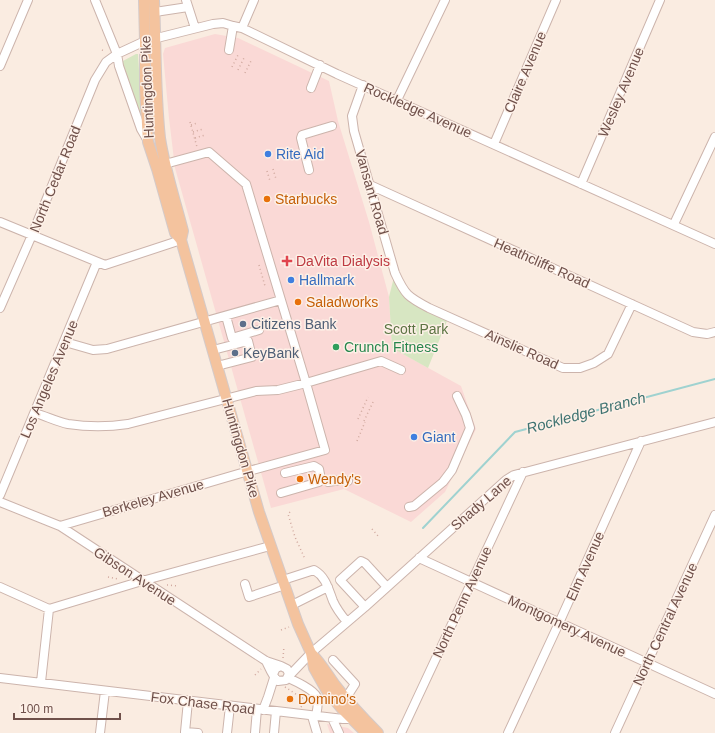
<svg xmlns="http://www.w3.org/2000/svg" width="715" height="733" font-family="Helvetica,sans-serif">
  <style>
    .commercial { fill: #fad9d6 }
    .green { fill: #d7e6c2 }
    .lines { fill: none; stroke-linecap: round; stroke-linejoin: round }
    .stream { stroke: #9fd2d0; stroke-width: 2 }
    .minor-casing { stroke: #ccb4ac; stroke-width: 10 }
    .major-casing { stroke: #d4cac9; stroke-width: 12 }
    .path { stroke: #d1a99f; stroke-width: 1.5; stroke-dasharray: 1 3; stroke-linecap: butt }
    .minor { stroke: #fff; stroke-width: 8 }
    .major { stroke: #f4c39e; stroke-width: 10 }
    .shop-dot { fill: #3f7fe0; stroke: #fdf0e7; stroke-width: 1.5 }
    .food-dot { fill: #e8710a; stroke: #fdf0e7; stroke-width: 1.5 }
    .health-dot { fill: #e0444e; stroke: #fdf0e7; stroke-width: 1.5 }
    .service-dot { fill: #5c6f8a; stroke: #fdf0e7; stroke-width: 1.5 }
    .leisure-dot { fill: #2e9e5b; stroke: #fdf0e7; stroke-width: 1.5 }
    .labels { text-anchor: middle; stroke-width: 3; stroke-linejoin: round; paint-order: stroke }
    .street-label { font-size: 14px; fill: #6f504a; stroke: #fdf0e7 }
    .shop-label { font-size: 14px; fill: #366cbe; stroke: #fdf0e7; text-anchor: start }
    .food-label { font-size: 14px; fill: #c56008; stroke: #fdf0e7; text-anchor: start }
    .health-label { font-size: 14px; fill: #be3a42; stroke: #fdf0e7; text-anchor: start }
    .service-label { font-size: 14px; fill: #4e5e75; stroke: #fdf0e7; text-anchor: start }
    .park-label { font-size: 14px; fill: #5c7443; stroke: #fdf0e7 }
    .leisure-label { font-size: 14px; fill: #27864d; stroke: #fdf0e7; text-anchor: start }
    .water-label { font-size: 15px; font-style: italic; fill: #407472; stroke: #fdf0e7 }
  </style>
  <rect width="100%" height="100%" fill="#faece1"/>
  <path class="commercial" d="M215,34L238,38L329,81L338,121L369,222L389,297L392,348L461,386L476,429L445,492L411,522L344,489L271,508L175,168L169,118L163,54L165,48Z
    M327,724L348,728L354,733H330Z"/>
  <path class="green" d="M136,54H138L142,119H140L134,96L121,62Z
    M395,273L409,297L449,316L428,368L392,348L389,297Z"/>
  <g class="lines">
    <path class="stream" d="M423,528L515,432L715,379"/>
    <g class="minor-casing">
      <path id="minor" d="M95,0L117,54L119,66L141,129L148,141
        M186,0L195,28
        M155,12L188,7
        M242,28L254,0
        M229,50L233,26
        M0,66L28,0
        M363,85L352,116L354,131L395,273C405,295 408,297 429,308L563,368H580L594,363L608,354L632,304
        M311,88L320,65
        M397,100L445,0
        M494,144L556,0
        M309,170L301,138L302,135L332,126
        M581,184L660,0
        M370,185L693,332L707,334L715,332
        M0,222L105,265L181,240
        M674,224L715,137
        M0,308L32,235L95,80L106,62L117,54L145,41L213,24L223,23L233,26L242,28L337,74L715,244
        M226,316L232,338L259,330
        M65,342L93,350L107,349L281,300
        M213,350L248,341L252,357L217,366
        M35,413C46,416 57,422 68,424C88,427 108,427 128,424L256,391L278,390L306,383L381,361L401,370
        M328,482L341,480L348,481
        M281,493L319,482L321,480L319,469L314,466L285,473
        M0,495L97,262
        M0,502L60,526L266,661L281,666
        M409,507L414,506L443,482L452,470L470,428L466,415L457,396
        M60,526L238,474L325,450L306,383L246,184L209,152L165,164
        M419,558L715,694
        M283,580L314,570C326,577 328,588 333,601C336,608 342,616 347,622
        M245,584L249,597L285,585
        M0,587L49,609L142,581L270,546
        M292,605L328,587
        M365,607L340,580L361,561L365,563L387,587
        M333,660L355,684L346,698
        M266,661C269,667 273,678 278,681L286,680L289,674L287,669L281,666L276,668L273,674
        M289,676L311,653L365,607L506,480L514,475L715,422
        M0,678L343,719H351
        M287,678C294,680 314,690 317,697C319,703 317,710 316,716
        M41,682L49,609
        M188,701L185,732L198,733
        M263,710L268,697L274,678
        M312,716L317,733
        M332,718L339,733
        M100,733L105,691
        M227,733L230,706
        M255,733L257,709
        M274,733L276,711
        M401,733L523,472
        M508,733L559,623L641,441
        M615,733L715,515"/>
    </g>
    <g class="major-casing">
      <path id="major" d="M144,0L145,41V88L148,142L157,169L175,233L181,240L259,512L298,624L311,653L314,668L327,691L342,709L366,733
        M154,0C156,46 155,92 160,138C165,170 175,200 183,231L181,240
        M311,653C321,663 327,674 335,685C348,702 363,718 378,733"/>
    </g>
    <path class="path" d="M102,50L104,51
      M232,67L238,55
      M238,70L244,58
      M245,73L251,61
      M190,122L197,147
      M191,125L197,123
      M193,132L203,129
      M195,138L205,135
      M273,169L276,179
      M267,171L270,181
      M259,265L265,286
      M358,419L368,397
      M364,421L374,400
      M357,441L365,422
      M290,512L288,514L295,537L305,559
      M372,529L378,536
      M108,577L118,579
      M167,585L178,586
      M281,630L289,627
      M283,658L284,646
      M255,675L261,669
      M285,687L305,700
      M301,707L308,696"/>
    <use href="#minor" class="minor"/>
    <use href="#major" class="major"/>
  </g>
  <g class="shop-dot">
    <circle cx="268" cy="154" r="4"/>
    <circle cx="291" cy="280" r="4"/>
    <circle cx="414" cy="437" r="4"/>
  </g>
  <g class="food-dot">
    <circle cx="267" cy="199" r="4"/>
    <circle cx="298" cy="302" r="4"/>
    <circle cx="300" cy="479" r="4"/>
    <circle cx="290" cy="699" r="4"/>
  </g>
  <path class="health-dot" d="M285 255h4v4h4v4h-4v4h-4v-4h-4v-4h4z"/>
  <g class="service-dot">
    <circle cx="243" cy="324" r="4"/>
    <circle cx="235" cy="353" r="4"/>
  </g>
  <circle class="leisure-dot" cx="336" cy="347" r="4"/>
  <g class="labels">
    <g class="street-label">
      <text transform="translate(525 72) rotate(-67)" y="5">Claire Avenue</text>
      <text transform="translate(147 87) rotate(-92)" y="5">Huntingdon Pike</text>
      <text transform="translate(621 92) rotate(-67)" y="5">Wesley Avenue</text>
      <text transform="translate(418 110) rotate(24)" y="5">Rockledge Avenue</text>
      <text transform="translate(55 179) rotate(-68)" y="5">North Cedar Road</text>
      <text transform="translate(372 192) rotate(74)" y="5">Vansant Road</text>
      <text transform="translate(542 263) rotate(24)" y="5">Heathcliffe Road</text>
      <text transform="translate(522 349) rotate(24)" y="5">Ainslie Road</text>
      <text transform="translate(49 379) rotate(-67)" y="5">Los Angeles Avenue</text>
      <text transform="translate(241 448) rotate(74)" y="5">Huntingdon Pike</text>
      <text transform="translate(153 498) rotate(-16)" y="5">Berkeley Avenue</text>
      <text transform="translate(481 503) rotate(-41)" y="5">Shady Lane</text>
      <text transform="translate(585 566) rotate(-66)" y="5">Elm Avenue</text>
      <text transform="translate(135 576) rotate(33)" y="5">Gibson Avenue</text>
      <text transform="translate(462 602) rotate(-65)" y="5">North Penn Avenue</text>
      <text transform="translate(665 624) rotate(-65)" y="5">North Central Avenue</text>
      <text transform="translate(567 626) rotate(25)" y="5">Montgomery Avenue</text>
      <text transform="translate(203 703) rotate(7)" y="5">Fox Chase Road</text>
    </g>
    <g class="shop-label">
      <text x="276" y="159">Rite Aid</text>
      <text x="299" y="285">Hallmark</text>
      <text x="422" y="442">Giant</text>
    </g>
    <g class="food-label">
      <text x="275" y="204">Starbucks</text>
      <text x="306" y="307">Saladworks</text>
      <text x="308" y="484">Wendy's</text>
      <text x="298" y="704">Domino's</text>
    </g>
    <g class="health-label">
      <text x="296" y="266">DaVita Dialysis</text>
    </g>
    <g class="service-label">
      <text x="251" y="329">Citizens Bank</text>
      <text x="243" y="358">KeyBank</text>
    </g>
    <g class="park-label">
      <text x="416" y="334">Scott Park</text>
    </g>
    <g class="leisure-label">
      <text x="344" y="352">Crunch Fitness</text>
    </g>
    <g class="water-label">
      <text transform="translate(586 413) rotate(-15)" y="5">Rockledge Branch</text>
    </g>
  </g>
  <path d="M14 713v6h106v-6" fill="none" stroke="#6f504a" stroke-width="2"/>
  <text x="20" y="713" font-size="12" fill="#6f504a" stroke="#fdf0e7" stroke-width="3" paint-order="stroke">100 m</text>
</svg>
